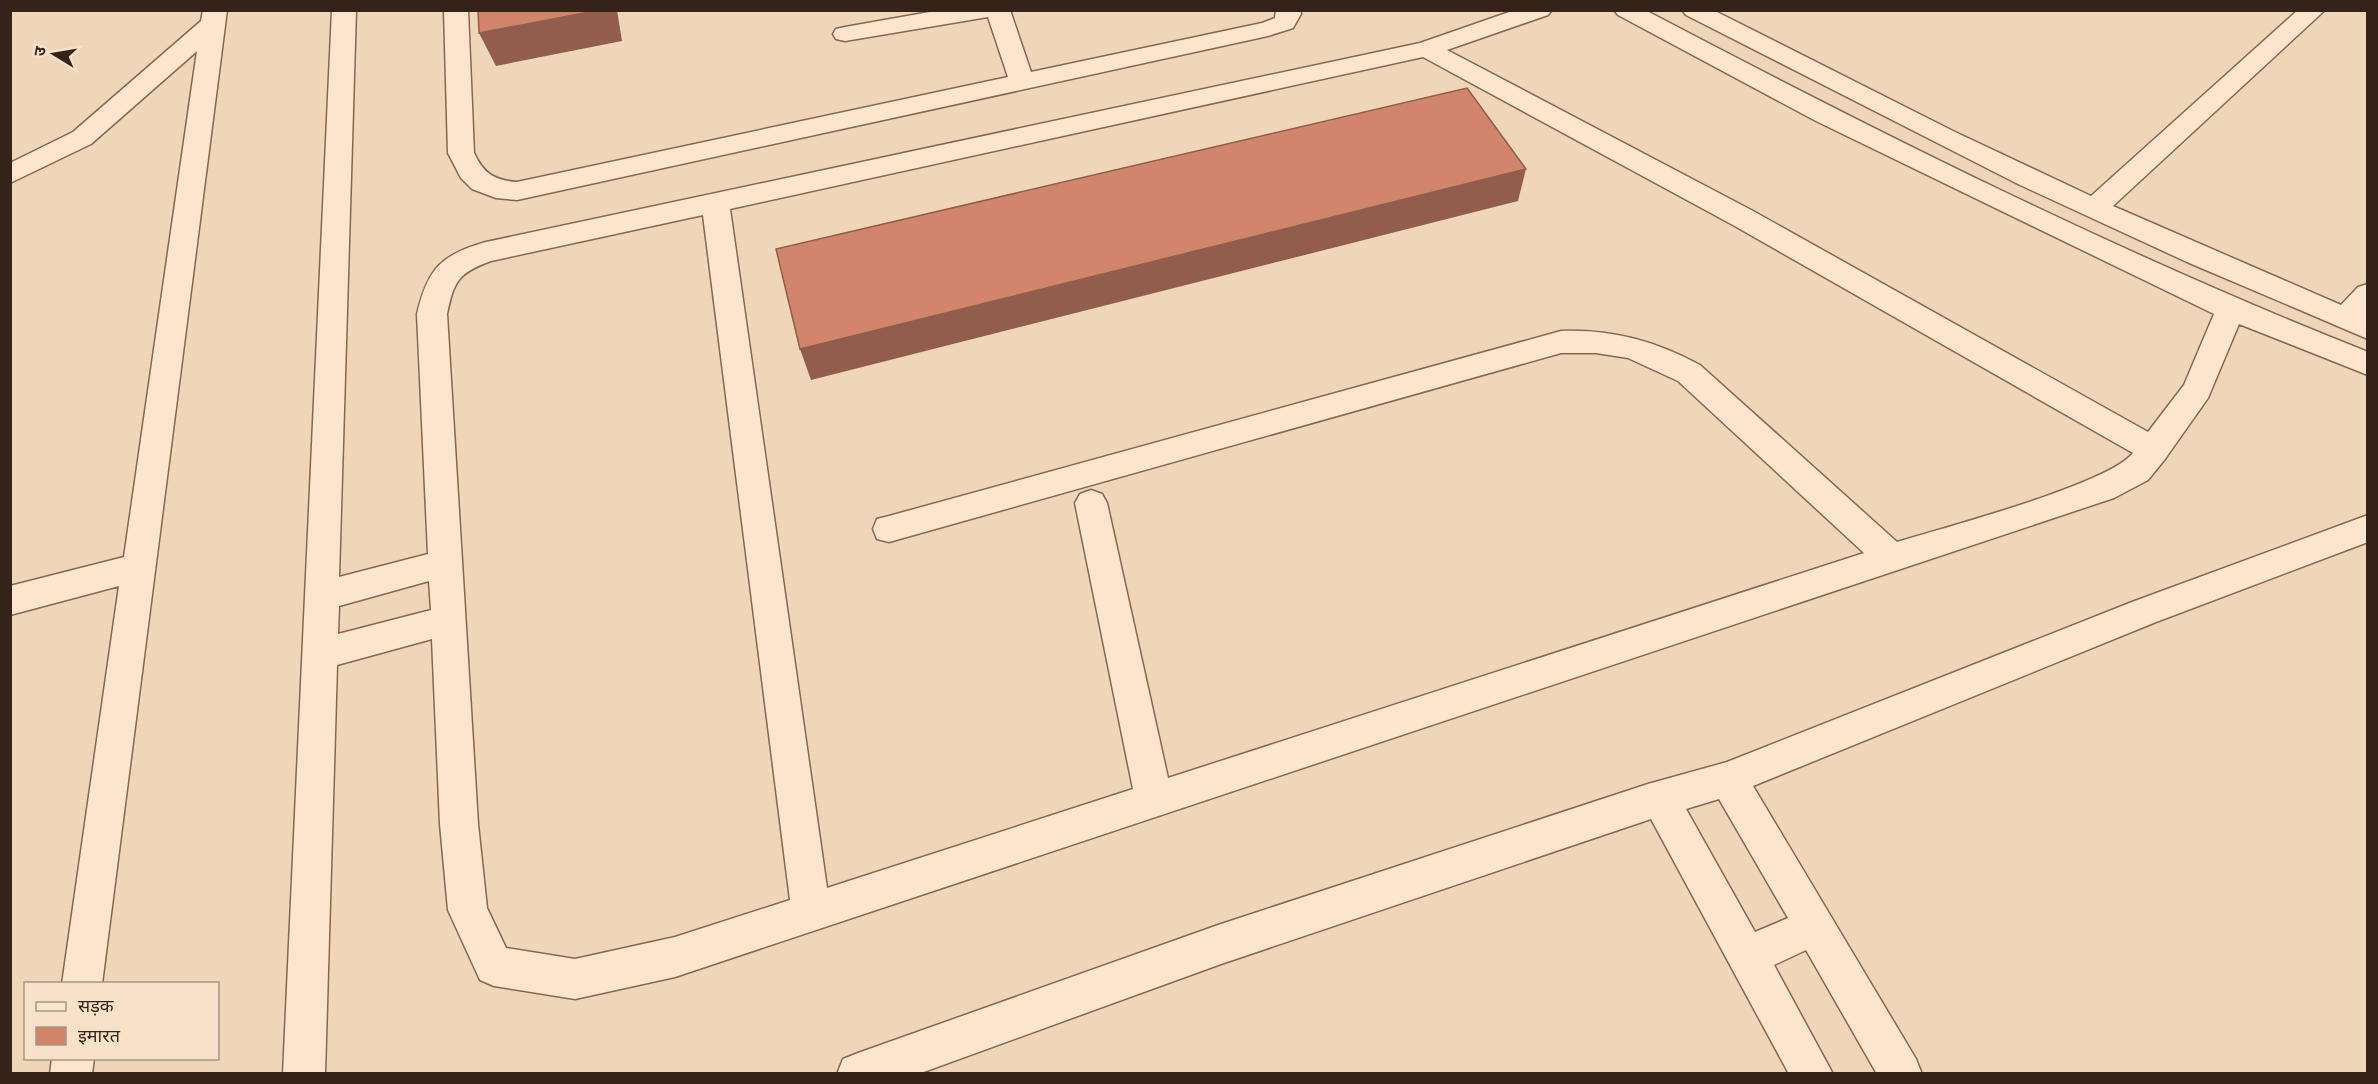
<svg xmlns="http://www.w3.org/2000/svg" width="2378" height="1084" font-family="'Libre Baskerville','Noto Sans Devanagari',serif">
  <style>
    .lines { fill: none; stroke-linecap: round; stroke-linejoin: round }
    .minor-casing { stroke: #876653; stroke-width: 3 }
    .minor { fill: #fbe5cd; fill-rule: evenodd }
    .shaded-wall { fill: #925d4c }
    .building { fill: #d1856d; stroke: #925d4c; stroke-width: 1.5 }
  </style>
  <rect width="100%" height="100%" fill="#f0d6b9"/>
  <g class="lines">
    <g class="minor-casing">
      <path id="minor" d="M203,10H227L102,984H62L119,586L10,615V586L124,557L197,51L91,144L10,183V163L73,132L201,21Z
        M332,10H356L339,577L428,554L417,314C428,268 441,255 486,242L1420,43L1515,10H1552L1548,15L1447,50L1753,211L2148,432L2184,385L2214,314L1816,121L1618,15L1614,10H1645C1881,134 2120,254 2368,352V375L2239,324L2208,398L2165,459L2148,480L2114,498L675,977L575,999L494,986L480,980L448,910L440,824L432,639L337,665L325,1074H283ZM1423,57L1733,225L2133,453C2109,484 1943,528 1897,542L1700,365C1655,341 1612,329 1561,331L889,516L877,519L873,529L877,539L889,542L1561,353H1596L1628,358L1678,381L1864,553L1168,778L1107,503L1102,494L1091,490L1080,494L1075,503L1133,789L827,888L730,209ZM703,215L790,900L675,937L575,959L506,948L487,908L478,824L447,314C454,281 458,273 491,261ZM429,581L431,610L338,634L339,606Z
        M444,10H468L474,153C484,174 494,180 517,182L1008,77L988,17L845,41L836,39L833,34L836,29L845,27L941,10H1010L1031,72L1262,23L1275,18L1276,10H1300L1301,14L1293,28L1268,36L517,200L496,198L472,189L461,178L448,153Z
        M1682,10H1713L1953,131L2091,196L2298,10H2325L2113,206L2341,305L2358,287L2368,284V339L2187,262L2018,184L1686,15Z
        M2368,515V542L2156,622L1753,786L1916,1059L1922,1074H1877L1806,950L1774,965L1833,1074H1789L1651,819L1221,964L918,1074H837L843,1059L858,1053L1221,924L1648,784L1727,762L2132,602ZM1719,799L1788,918L1755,932L1686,809Z
        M52,1058H94L92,1074H50Z"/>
    </g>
    <use href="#minor" class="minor"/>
  </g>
  <path class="shaded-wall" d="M600,10H617L622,41L496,66L479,33Z
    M1526,169L1518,201L811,380L800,349Z"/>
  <path class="building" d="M478,10H600L479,33Z
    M1467,88L1526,169L800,349L776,249Z"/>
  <rect width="2378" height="1084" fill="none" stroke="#352219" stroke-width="24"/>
  <rect x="24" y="982" width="195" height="78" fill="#f7e2c9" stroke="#a99583" stroke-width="1.5"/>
  <rect x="36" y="1002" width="30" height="9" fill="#fbe5cd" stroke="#a99583" stroke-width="1.5"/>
  <text x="78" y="1012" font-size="18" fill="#352219">सड़क</text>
  <rect x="36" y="1027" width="30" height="18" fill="#d1856d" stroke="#a99583" stroke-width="1.5"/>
  <text x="78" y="1042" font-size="18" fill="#352219">इमारत</text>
  <g transform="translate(54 54) rotate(281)" stroke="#f7e2c9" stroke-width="4.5" paint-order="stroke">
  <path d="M0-4.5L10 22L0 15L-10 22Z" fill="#352219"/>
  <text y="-9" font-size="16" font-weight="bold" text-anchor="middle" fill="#352219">उ</text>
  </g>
</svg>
